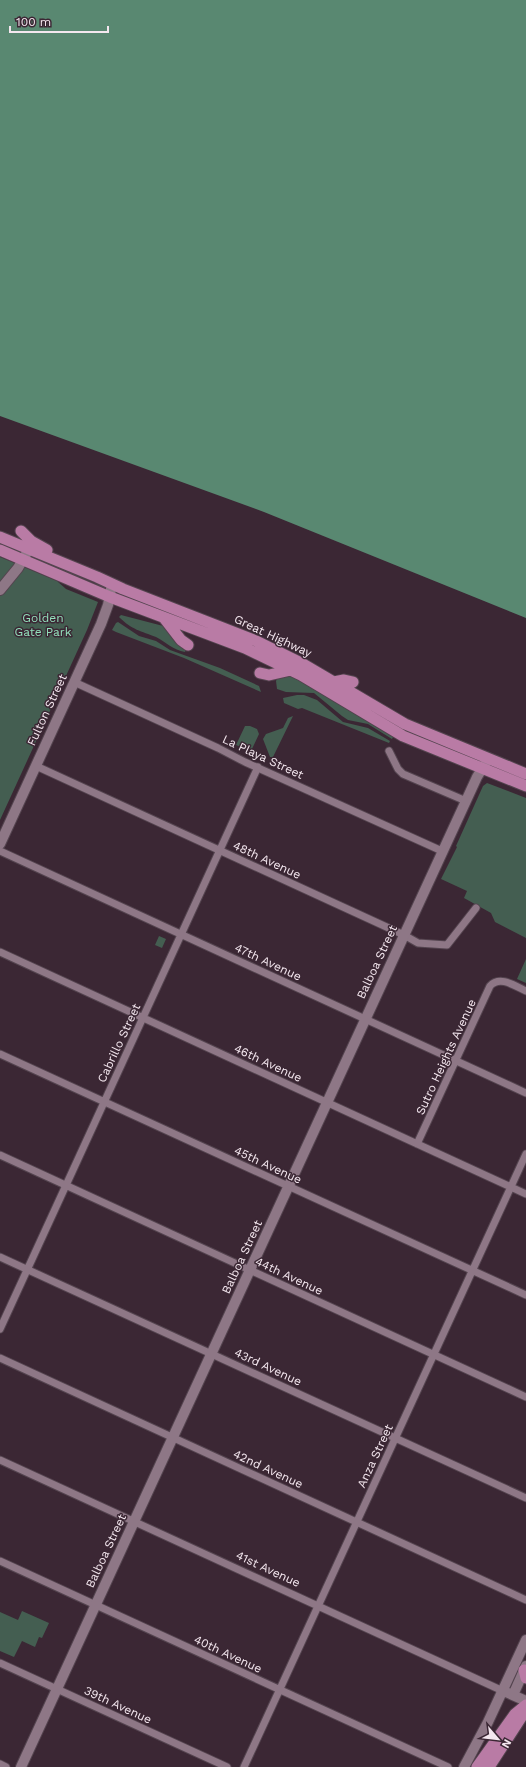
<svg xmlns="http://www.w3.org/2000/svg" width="526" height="1767" font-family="'Work Sans',sans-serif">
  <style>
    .green { fill: #445e51 }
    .water { fill: #598871 }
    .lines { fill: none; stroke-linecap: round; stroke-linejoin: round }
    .street-casing { stroke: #54444f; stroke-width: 9 }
    .secondary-casing { stroke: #54444f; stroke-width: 12 }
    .primary-casing { stroke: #54444f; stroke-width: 13 }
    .street { stroke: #8e7786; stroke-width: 7 }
    .secondary { stroke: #8e7786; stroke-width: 10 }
    .primary { stroke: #b97ba5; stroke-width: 11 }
    .labels { text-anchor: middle; stroke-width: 3; stroke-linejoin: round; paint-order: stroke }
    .park-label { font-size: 12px; fill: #93e1bc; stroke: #3b2734 }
    .street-label { font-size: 12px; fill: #f4e7ef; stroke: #3b2734 }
  </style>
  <rect width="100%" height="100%" fill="#3b2734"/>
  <path class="green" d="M0,557L57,581L66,589L98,602L87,630L0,820Z
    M121,615L167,627L187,647L185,652C173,650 166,642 156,637C141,631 132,630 119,617Z
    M118,622L139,636L156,641L170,650L220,668L259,686L261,692L184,658L116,632L112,630L116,623Z
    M290,675L393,737L392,739L368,724L348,720L342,716L314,693L286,692L277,689L276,681L278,676Z
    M297,695H304L317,700L343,722L368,728L390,741L389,743L302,708L298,709L284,703L283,698Z
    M293,716L273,757H270L263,739L266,734L283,728L288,718Z
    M245,726H250L257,729L259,734L251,751L236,745Z
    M487,783L526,798V938L495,922L491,913L464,898L467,891L441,879L457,847L456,846L483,786Z
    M159,936L166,939L162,948L155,945Z
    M526,959V983L517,979Z
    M22,1611L49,1623L42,1638L39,1637L35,1647L22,1641L14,1657L0,1651V1612L18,1620Z"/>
  <path class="water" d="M0,0H526V618L264,512L0,416Z"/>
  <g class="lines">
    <g class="street-casing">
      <path id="street" d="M74,682L218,748L245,762L442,851
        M389,751L398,769L403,774L466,801
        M36,766L404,935L418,943L447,945L476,908
        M0,851L526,1093
        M0,952L526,1194
        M0,1054L526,1295
        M417,1144L490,986C500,975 515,986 526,991
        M0,1155L526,1397
        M0,1257L526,1498
        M0,1329L258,767
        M0,1358L526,1600
        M0,1460L503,1691
        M0,1561L448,1767
        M0,1663L227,1767
        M0,1764L6,1767
        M244,1767L526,1154"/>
    </g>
    <g class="secondary-casing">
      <path id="secondary" d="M0,590L18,568L29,549
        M0,844L101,624L108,605L112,584
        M506,1692L526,1701
        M513,1695L526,1666
        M21,1767L477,777L488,759
        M464,1767L488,1722L526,1640"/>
    </g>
    <g class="primary-casing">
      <path id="primary" d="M21,531L31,541L47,550
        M0,537L97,577L123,589L256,641L303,664L405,724L526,774
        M0,550L110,597L245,648L301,675L403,736L526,786
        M164,618L181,640L188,645
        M260,673L269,675L291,670
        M334,682L344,680L353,682
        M524,1670L526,1678
        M477,1767L515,1714L526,1705
        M489,1767L526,1710"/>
    </g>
    <use href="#street" class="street"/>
    <use href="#secondary" class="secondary"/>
    <use href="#primary" class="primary"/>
  </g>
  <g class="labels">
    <g class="park-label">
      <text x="43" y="622">Golden<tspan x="43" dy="14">Gate Park</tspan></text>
    </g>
    <g class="street-label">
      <text transform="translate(273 636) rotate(25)" y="4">Great Highway</text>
      <text transform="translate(47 710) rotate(-65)" y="4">Fulton Street</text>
      <text transform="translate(263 757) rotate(25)" y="4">La Playa Street</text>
      <text transform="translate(267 860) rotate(25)" y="4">48th Avenue</text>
      <text transform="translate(268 962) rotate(25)" y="4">47th Avenue</text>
      <text transform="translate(377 962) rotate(-65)" y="4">Balboa Street</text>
      <text transform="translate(119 1043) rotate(-65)" y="4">Cabrillo Street</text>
      <text transform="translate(446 1057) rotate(-65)" y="4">Sutro Heights Avenue</text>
      <text transform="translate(268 1063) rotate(25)" y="4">46th Avenue</text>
      <text transform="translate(268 1165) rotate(25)" y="4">45th Avenue</text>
      <text transform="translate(242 1257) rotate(-65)" y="4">Balboa Street</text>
      <text transform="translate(289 1276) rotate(25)" y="4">44th Avenue</text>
      <text transform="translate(268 1367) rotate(25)" y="4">43rd Avenue</text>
      <text transform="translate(375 1456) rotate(-65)" y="4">Anza Street</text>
      <text transform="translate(268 1469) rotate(25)" y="4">42nd Avenue</text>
      <text transform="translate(106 1551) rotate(-65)" y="4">Balboa Street</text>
      <text transform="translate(268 1569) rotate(25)" y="4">41st Avenue</text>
      <text transform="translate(228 1654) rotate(25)" y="4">40th Avenue</text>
      <text transform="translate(118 1705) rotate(25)" y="4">39th Avenue</text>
    </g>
  </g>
  <g transform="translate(498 1739) rotate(118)" stroke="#3b2734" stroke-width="3" paint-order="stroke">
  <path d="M0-3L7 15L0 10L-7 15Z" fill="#f4e7ef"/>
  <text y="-6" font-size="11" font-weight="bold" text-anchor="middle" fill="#f4e7ef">N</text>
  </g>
  <path d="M10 26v6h98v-6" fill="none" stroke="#f4e7ef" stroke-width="2"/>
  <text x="16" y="26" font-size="12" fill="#f4e7ef" stroke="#3b2734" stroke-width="3" paint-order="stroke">100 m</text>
</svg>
